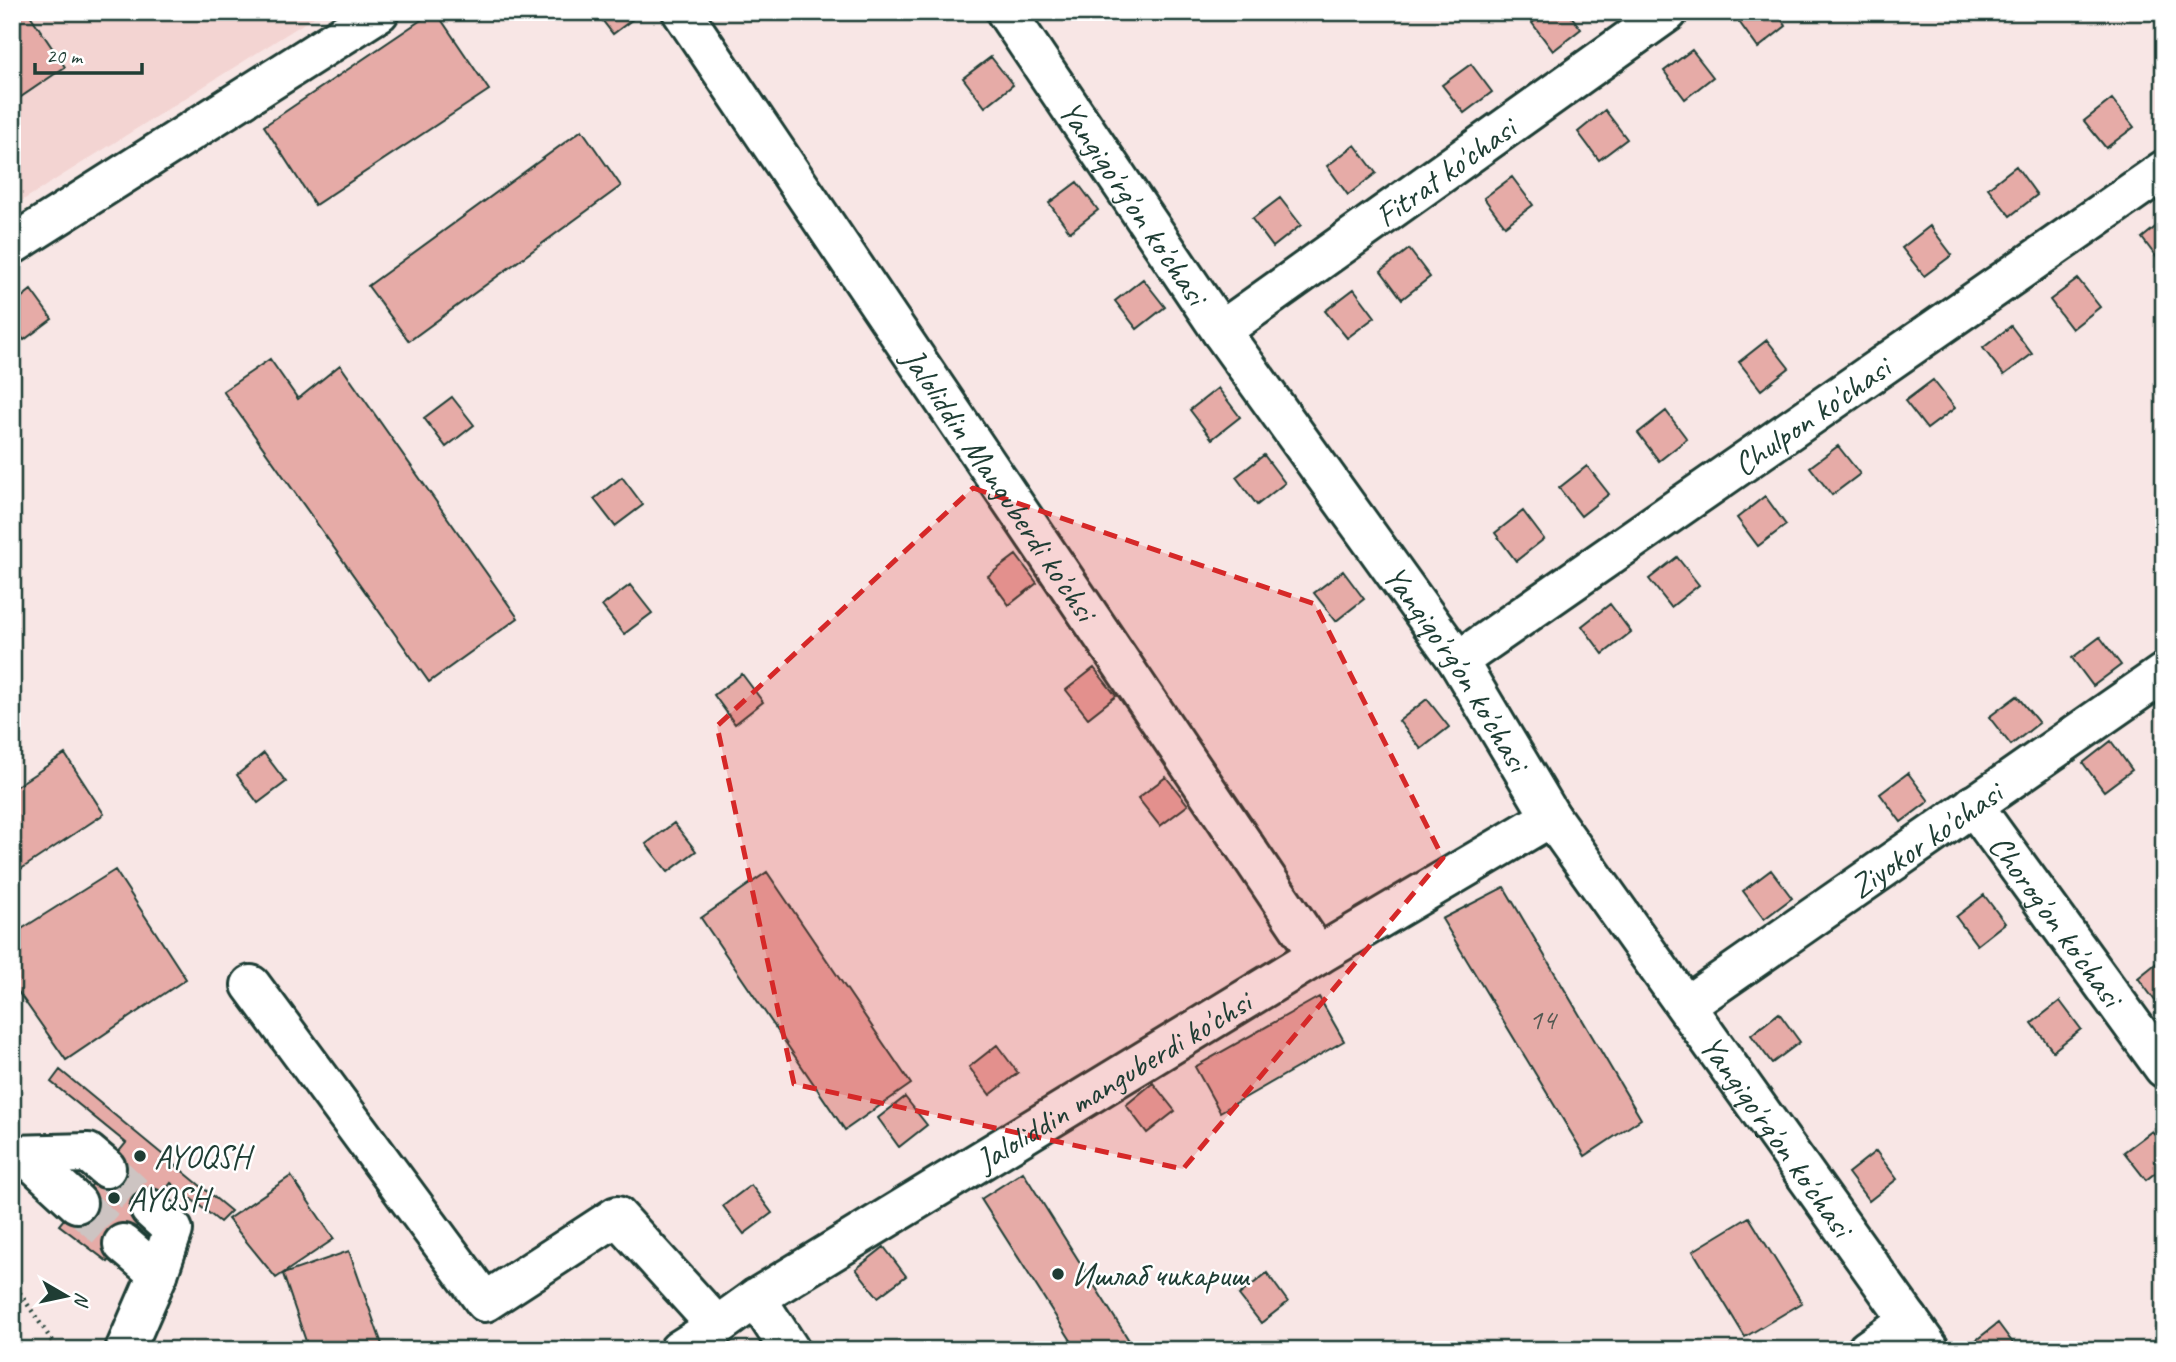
<svg xmlns="http://www.w3.org/2000/svg" width="2176" height="1362" font-family="Caveat,sans-serif">
  <style>
    .built { fill: #f3d4d2 }
    .building { fill: #e6aba7; stroke: #1f3d34; stroke-width: 2 }
    .lines { fill: none; stroke-linecap: round; stroke-linejoin: round }
    .minor-tunnel { stroke: #cdc4c2; stroke-width: 38; stroke-dasharray: 38 19; stroke-linecap: butt }
    .minor-casing { stroke: #1f3d34; stroke-width: 44 }
    .path { stroke: #1f3d34; stroke-width: 4.5; stroke-dasharray: 2 5; stroke-linecap: butt }
    .minor { stroke: #fff; stroke-width: 38 }
    .marked { fill: #d62828; fill-opacity: 0.2; stroke: #d62828; stroke-width: 5; stroke-dasharray: 14 9; stroke-linejoin: round }
    .poi-dot { fill: #1f3d34; stroke: #fff; stroke-width: 2.5 }
    .labels { text-anchor: middle; stroke-width: 5; stroke-linejoin: round; paint-order: stroke }
    .number-label { font-size: 30px; fill: #515851 }
    .street-label { font-size: 33px; fill: #1f3d34; stroke: #fff }
    .poi-label { font-size: 33px; fill: #1f3d34; stroke: #fff; text-anchor: start }
  </style>
  <rect width="100%" height="100%" fill="#f8e6e5"/>
  <filter id="ink" filterUnits="userSpaceOnUse"><feTurbulence type="fractalNoise" baseFrequency=".0143" numOctaves="2"/><feDisplacementMap in="SourceGraphic" scale="14" xChannelSelector="R" yChannelSelector="G"/><feConvolveMatrix kernelMatrix="1 2 1 2 8 2 1 2 1" color-interpolation-filters="sRGB"/></filter>
  <g filter="url(#ink)">
    <path class="built" d="M12,12H322L12,207Z"/>
    <path class="building" d="M12,12H28L65,67L12,103Z
      M433,12H436L489,90L315,205L264,126Z
      M596,12H641V13L613,34Z
      M1546,12H1568L1581,29L1553,51L1532,23Z
      M1746,12H1776L1786,26L1758,48L1737,19Z
      M1692,50L1713,77L1685,99L1664,71Z
      M991,57L1013,85L985,107L963,78Z
      M1471,64L1492,92L1464,113L1442,85Z
      M2112,99L2134,127L2106,148L2084,121Z
      M1605,110L1627,139L1599,160L1578,132Z
      M582,130L621,186L409,341L368,286Z
      M1355,145L1376,173L1348,195L1327,166Z
      M2016,166L2037,195L2010,216L1988,188Z
      M1512,177L1533,205L1505,226L1484,198Z
      M1077,182L1098,210L1070,232L1049,203Z
      M1280,198L1301,225L1273,247L1252,219Z
      M2164,220V266H2163L2142,238Z
      M1930,226L1952,255L1924,276L1902,248Z
      M1409,249L1430,277L1402,299L1381,271Z
      M1143,279L1165,307L1137,329L1115,301Z
      M2078,279L2100,307L2072,329L2050,300Z
      M1354,289L1375,317L1347,338L1325,311Z
      M31,290L52,319L24,340L12,324V305Z
      M2011,326L2032,354L2004,375L1983,348Z
      M1767,340L1789,368L1761,390L1739,362Z
      M270,359L298,399L340,365L518,618L429,682L223,391Z
      M1933,380L1955,408L1927,429L1905,401Z
      M1218,388L1240,417L1212,439L1190,410Z
      M452,397L474,425L446,447L424,418Z
      M1666,411L1687,439L1659,461L1638,433Z
      M1838,446L1860,474L1832,495L1810,467Z
      M1264,455L1285,483L1257,505L1236,477Z
      M1587,466L1609,494L1581,516L1559,488Z
      M622,477L643,505L615,526L594,499Z
      M1765,496L1786,525L1758,546L1737,518Z
      M1523,511L1544,539L1516,561L1495,533Z
      M1016,555L1037,583L1009,605L988,576Z
      M1677,557L1699,585L1671,607L1649,579Z
      M1343,571L1364,599L1336,621L1314,593Z
      M630,585L652,613L624,634L602,606Z
      M1610,604L1631,632L1603,654L1582,626Z
      M2100,637L2121,665L2093,686L2072,658Z
      M1094,668L1116,696L1088,718L1066,690Z
      M742,674L763,702L735,724L714,695Z
      M2017,696L2039,723L2011,745L1989,717Z
      M1427,699L1449,727L1421,749L1399,721Z
      M2111,741L2132,770L2104,791L2083,763Z
      M264,753L286,782L258,803L237,775Z
      M65,754L104,814L12,875V789Z
      M1908,773L1929,801L1901,822L1880,794Z
      M1166,777L1188,805L1160,826L1138,798Z
      M674,823L696,851L668,872L646,844Z
      M115,870L186,979L66,1060L12,983V935Z
      M1771,870L1792,898L1764,919L1743,891Z
      M767,872L911,1084L845,1130L701,918Z
      M1504,887L1641,1119L1585,1156L1442,919Z
      M1984,895L2005,923L1977,945L1956,917Z
      M2164,957V1002L2159,1006L2138,978Z
      M1319,997L1344,1041L1220,1112L1195,1067Z
      M2060,1001L2081,1029L2053,1051L2032,1023Z
      M1779,1013L1800,1042L1772,1063L1751,1035Z
      M997,1045L1018,1073L990,1095L969,1067Z
      M60,1070L231,1211L220,1222L171,1183L108,1262L59,1225L126,1143L51,1082Z
      M1153,1083L1175,1111L1147,1133L1126,1105Z
      M905,1097L927,1125L899,1147L878,1118Z
      M2152,1131L2164,1146V1166L2146,1180L2124,1152Z
      M1876,1151L1897,1179L1869,1201L1848,1173Z
      M1023,1172L1135,1350H1077L981,1199Z
      M291,1176L334,1239L276,1278L228,1219Z
      M751,1185L772,1213L744,1234L723,1206Z
      M1749,1217L1802,1303L1745,1337L1693,1251Z
      M884,1247L906,1276L878,1297L856,1269Z
      M349,1251L384,1350H309L283,1274Z
      M1267,1273L1288,1302L1261,1323L1239,1295Z
      M1998,1323L2018,1350H1974L1970,1345Z"/>
    <g class="lines">
      <path class="minor-tunnel" d="M106,1168L150,1209
        M77,1203L123,1244"/>
      <g class="minor-casing">
        <g id="minor">
          <path id="s1" d="M682,12L1318,955"/>
          <path id="s2" d="M1006,12L1221,331L1458,661L1551,817L1930,1350"/>
          <path d="M12,245L379,12"/>
          <path id="s3" d="M1221,331L1668,12"/>
          <path id="s4" d="M1458,661L2164,170"/>
          <path id="s5" d="M1973,805L2164,1068"/>
          <path d="M251,985L485,1302L617,1216L717,1326"/>
          <path id="s6" d="M1687,1005L2164,673"/>
          <path d="M12,1155L88,1153L106,1168"/>
          <path d="M25,1155L77,1203"/>
          <path d="M123,1244L158,1274"/>
          <path d="M756,1298L790,1350"/>
          <path d="M125,1350L158,1274L173,1230L150,1209"/>
          <path id="s7" d="M679,1350L717,1326L756,1298L1318,955L1551,817"/>
          <path d="M1867,1350L1909,1320"/>
        </g>
      </g>
      <path class="path" d="M12,1281L58,1350"/>
      <use href="#minor" class="minor"/>
    </g>
  </g>
  <path class="marked" d="M973,488L1315,604L1443,858L1183,1169L794,1084L717,726Z"/>
  <g class="poi-dot">
    <circle cx="140" cy="1156" r="7"/>
    <circle cx="114" cy="1198" r="7"/>
    <circle cx="1058" cy="1274" r="7"/>
  </g>
  <g class="labels">
    <g class="number-label">
      <text x="1542" y="1029">14</text>
    </g>
    <g class="street-label">
      <text dy="12" stroke="none"><textPath href="#s3" startOffset="275">Fitrat ko'chasi</textPath></text>
      <text dy="12" stroke="none"><textPath href="#s2" startOffset="229">Yangiqo'rg'on ko'chasi</textPath></text>
      <text dy="12" stroke="none"><textPath href="#s4" startOffset="430">Chulpon ko'chasi</textPath></text>
      <text dy="12" stroke="none"><textPath href="#s1" startOffset="569">Jaloliddin Manguberdi ko'chsi</textPath></text>
      <text dy="12" stroke="none"><textPath href="#s2" startOffset="796">Yangiqo'rg'on ko'chasi</textPath></text>
      <text dy="12" stroke="none"><textPath href="#s6" startOffset="290">Ziyokor ko'chasi</textPath></text>
      <text dy="12" stroke="none"><textPath href="#s5" startOffset="142">Chorog'on ko'chasi</textPath></text>
      <text dy="12" stroke="none"><textPath href="#s7" startOffset="511">Jaloliddin manguberdi ko'chsi</textPath></text>
      <text dy="12" stroke="none"><textPath href="#s2" startOffset="1363">Yangiqo'rg'on ko'chasi</textPath></text>
    </g>
    <g class="poi-label">
      <text x="154" y="1168">AYOQSH</text>
      <text x="128" y="1210">AYQSH</text>
      <text x="1072" y="1286">Ишлаб чикариш</text>
    </g>
  </g>
  <rect width="2176" height="1362" fill="none" stroke="#fff" stroke-width="42"/>
  <rect x="21" y="21" width="2134" height="1320" fill="none" stroke="#1f3d34" stroke-width="2.5" filter="url(#ink)"/>
  <g transform="translate(66 1296) rotate(99)" stroke="#ffffff" stroke-width="5" paint-order="stroke">
  <path d="M0-5L12 26L0 18L-12 26Z" fill="#1f3d34"/>
  <text y="-10" font-size="19" font-weight="bold" text-anchor="middle" fill="#1f3d34">N</text>
  </g>
  <path d="M35 63v10h107v-10" fill="none" stroke="#1f3d34" stroke-width="3.5"/>
  <text x="46" y="63" font-size="21" fill="#1f3d34" stroke="#ffffff" stroke-width="5" paint-order="stroke">20 m</text>
</svg>
